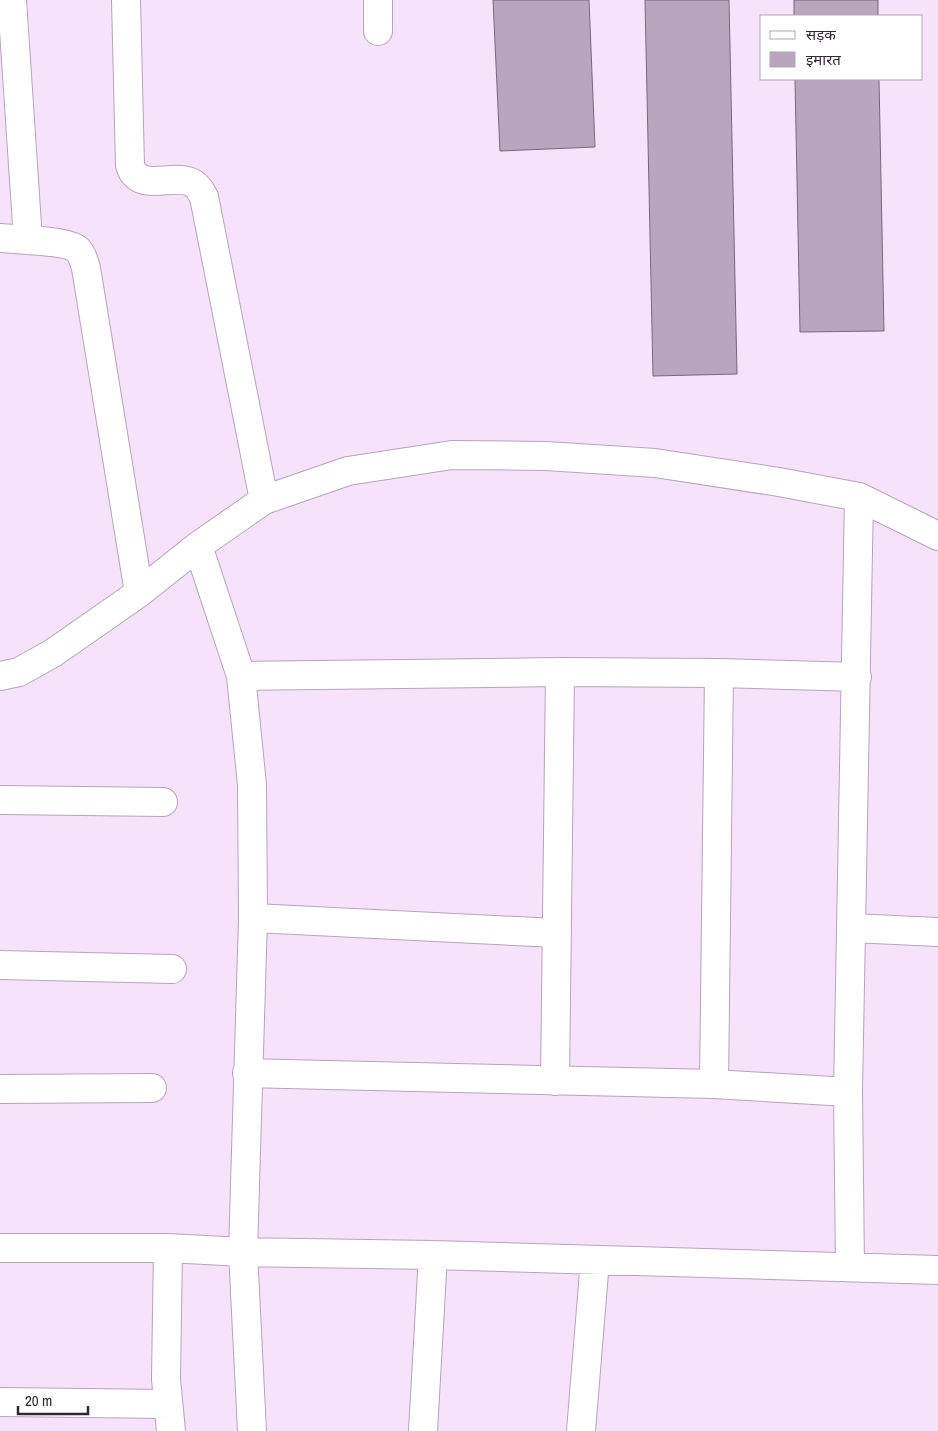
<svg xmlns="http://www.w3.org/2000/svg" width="938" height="1431" font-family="'Archivo Narrow','Noto Sans Devanagari',sans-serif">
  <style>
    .building { fill: #b9a6be; stroke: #78677d }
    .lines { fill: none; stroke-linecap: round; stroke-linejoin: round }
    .minor-casing { stroke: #b7a4bb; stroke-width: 30 }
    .minor { stroke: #fff; stroke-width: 28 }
  </style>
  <rect width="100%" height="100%" fill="#f6e2fb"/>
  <path class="building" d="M493,0H589L595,147L500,151Z
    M645,0H729L737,374L653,376Z
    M794,0H878V16H794Z
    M795,79H879L884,331L800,332Z"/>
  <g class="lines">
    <g class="minor-casing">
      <path id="minor" d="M12,0L28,240C39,241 70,242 78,250C83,255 84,263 86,268L139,593
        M126,0L130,165C138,195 176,171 194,184C199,187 201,192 204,197L264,500
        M378,0V31
        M0,238L28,240
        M198,546L241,676L252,785L253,918L243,1252L252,1431
        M0,676L19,672L53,653L139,593L198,546L264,500L348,471L452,455L546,456L655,463L779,482L859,497L938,536
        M241,676L560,672L719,673L857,677
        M0,800L163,802
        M253,918L556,933
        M852,928L938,932
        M0,965L172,969
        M247,1073L714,1084L848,1092
        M555,1081L560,672
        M714,1084L719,673
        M0,1089L152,1088
        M0,1248H168L243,1252L433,1255L938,1270
        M168,1248L166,1379L171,1431
        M850,1267L848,1092L859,497
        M0,1402L167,1404
        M423,1431L433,1255
        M581,1431L595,1260"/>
    </g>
    <use href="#minor" class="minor"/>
  </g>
  <rect x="760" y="15" width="162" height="65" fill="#ffffff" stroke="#aca9ad"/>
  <rect x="770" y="31" width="25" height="8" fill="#ffffff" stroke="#aca9ad"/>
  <text x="806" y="40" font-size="15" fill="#2f2831">सड़क</text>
  <rect x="770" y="52" width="25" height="15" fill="#b9a6be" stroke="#aca9ad"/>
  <text x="806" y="65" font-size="15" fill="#2f2831">इमारत</text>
  <path d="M18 1406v8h70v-8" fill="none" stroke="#2f2831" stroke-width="2.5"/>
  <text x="25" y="1406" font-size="15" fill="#2f2831" stroke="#ffffff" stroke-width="4" paint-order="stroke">20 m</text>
</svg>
